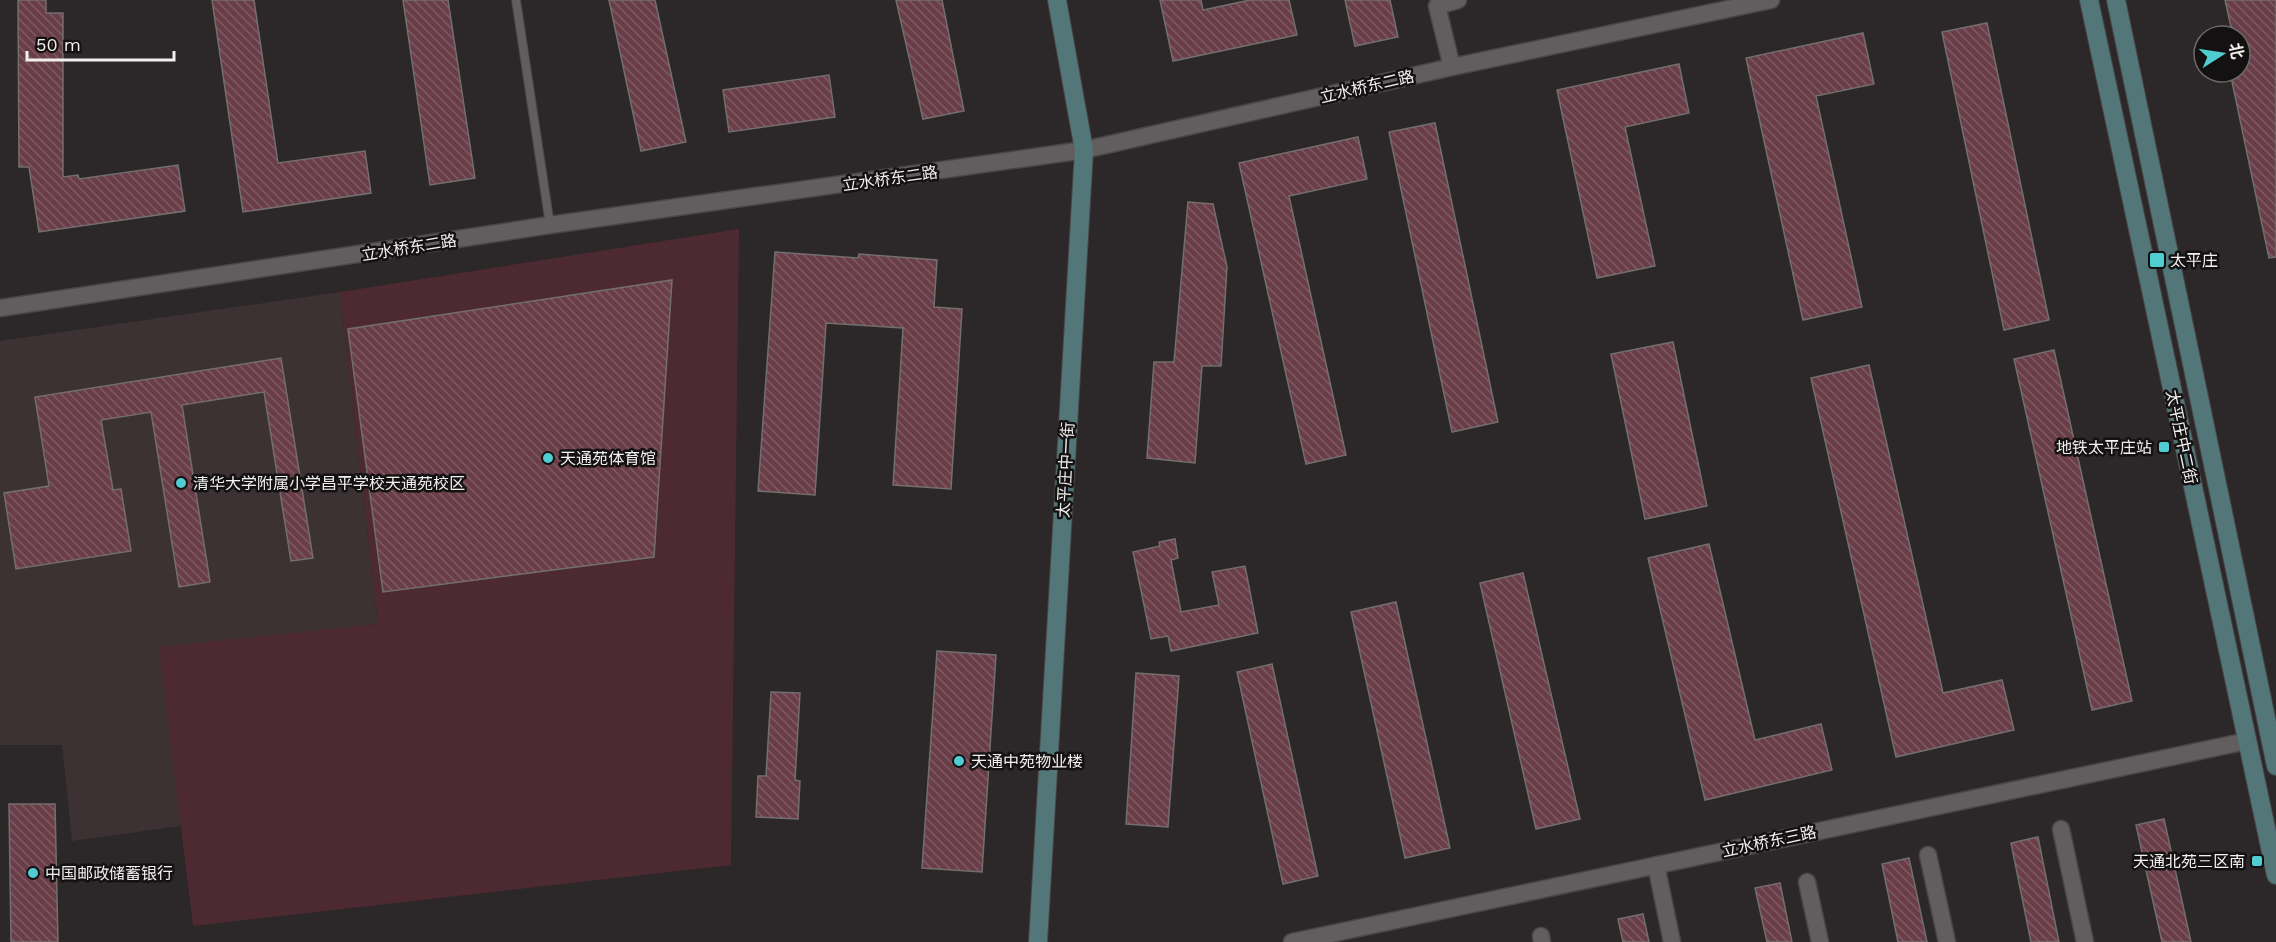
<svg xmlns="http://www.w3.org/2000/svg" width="2276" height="942" font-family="'Work Sans','Noto Sans SC',sans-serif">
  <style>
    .built { fill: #3c3133 }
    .garden { fill: #4d2a32 }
    .building { fill: url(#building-back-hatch); stroke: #736e6f; stroke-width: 1.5 }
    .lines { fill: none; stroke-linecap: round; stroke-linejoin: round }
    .lane-casing { stroke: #494646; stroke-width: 10 }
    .street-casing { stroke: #494646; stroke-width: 19 }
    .secondary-casing { stroke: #494646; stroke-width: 20 }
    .lane { stroke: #625d5e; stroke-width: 8 }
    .street { stroke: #625d5e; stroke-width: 16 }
    .secondary { stroke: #537779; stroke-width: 18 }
    .poi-dot { fill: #51ccd1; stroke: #131111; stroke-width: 2 }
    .labels { text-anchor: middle; stroke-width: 5; stroke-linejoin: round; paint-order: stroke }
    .street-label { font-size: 16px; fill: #f2efef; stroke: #131111 }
    .poi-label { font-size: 16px; fill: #f2efef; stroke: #131111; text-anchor: start }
  </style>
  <defs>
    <pattern id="building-back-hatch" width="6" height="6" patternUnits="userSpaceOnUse" patternTransform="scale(1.5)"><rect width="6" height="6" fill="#693e48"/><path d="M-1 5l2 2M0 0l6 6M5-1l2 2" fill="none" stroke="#7f5a63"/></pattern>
  </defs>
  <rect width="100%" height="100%" fill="#2c2728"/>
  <path class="built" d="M340,292L378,624L160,648L181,826L72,841L62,745H0V341Z"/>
  <path class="garden" d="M739,229L731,865L193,926L159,647L378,624L340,292Z"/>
  <path class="building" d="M18,0H46V13H63V177L78,175L79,179L178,165L185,211L39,232L29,167H19Z
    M212,0H254L278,163L365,151L371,193L243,212Z
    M403,0H448L475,178L430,185Z
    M609,0H655L686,142L641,151Z
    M896,0H942L964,111L923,119Z
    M1160,0H1201L1203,10L1250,0H1289L1297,35L1173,61Z
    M1345,0H1390L1398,37L1355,46Z
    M2225,0H2276V257L2269,258L2230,72H2240V36H2233Z
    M1987,23L2049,320L2004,330L1942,32Z
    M1863,33L1874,84L1816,96L1862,307L1803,320L1746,58Z
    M1679,64L1689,113L1625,127L1655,266L1597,278L1557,90Z
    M829,75L835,117L729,132L723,90Z
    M1435,123L1498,422L1452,432L1389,132Z
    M1358,137L1367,179L1289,196L1346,455L1306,464L1239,163Z
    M1188,202L1213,204L1227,267L1221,366H1202L1195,463L1147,458L1154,362H1174Z
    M775,252L858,258L859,254L937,260L934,307L962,309L951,489L893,485L903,328L826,323L815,495L758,491Z
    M672,280L654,557L383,592L348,329Z
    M1673,342L1707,506L1645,519L1611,354Z
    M2054,350L2132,701L2092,710L2014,359Z
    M281,358L313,558L291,561L264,392L182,405L210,582L179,587L151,412L101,420L113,490L121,489L131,551L16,569L4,493L49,486L35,397Z
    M1869,365L1943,693L2002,680L2014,730L1896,757L1811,378Z
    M1175,539L1178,558L1171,560L1181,612L1219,605L1212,572L1245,566L1258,633L1171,651L1168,636L1151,639L1133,552L1160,546L1159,542Z
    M1709,544L1755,740L1821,724L1832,770L1705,800L1648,558Z
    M1523,573L1580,819L1536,829L1480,583Z
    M1396,602L1450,848L1405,858L1351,612Z
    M937,651L996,655L982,872L922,868Z
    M1272,664L1318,876L1283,884L1237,672Z
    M1136,673L1179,676L1168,827L1126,824Z
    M771,692L800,693L795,780L800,781L798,819L756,817L758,776H766Z
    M9,804H55L58,942H11Z
    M2164,819L2191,942H2162L2136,825Z
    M2038,837L2059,942H2031L2011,843Z
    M1909,858L1927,942H1898L1882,864Z
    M1780,883L1792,942H1767L1755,888Z
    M1643,914L1649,942H1623L1618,919Z"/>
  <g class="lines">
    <g class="lane-casing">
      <path id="lane" d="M516,0L550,225"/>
    </g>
    <g class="street-casing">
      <path id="street" d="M1452,67L1437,6L1458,0
        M0,308L550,225L1084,150L1452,67L1771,0
        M2061,829L2085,942
        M1928,855L1947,942
        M1656,865L1672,942
        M1807,882L1820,942
        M1541,936L1542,942
        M1292,942L2247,741"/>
    </g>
    <g class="secondary-casing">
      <path id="secondary" d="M2089,0L2276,875
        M2116,0L2276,766
        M1038,942L1084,150L1057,0"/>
    </g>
    <use href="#lane" class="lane"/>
    <use href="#street" class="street"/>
    <use href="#secondary" class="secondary"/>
  </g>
  <g class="poi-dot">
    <rect x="2149" y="252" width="16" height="16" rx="3"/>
    <rect x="2158" y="441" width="12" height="12" rx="3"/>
    <circle cx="548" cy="458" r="6"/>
    <circle cx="181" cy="483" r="6"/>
    <circle cx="959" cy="761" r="6"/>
    <rect x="2251" y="855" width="12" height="12" rx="3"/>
    <circle cx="33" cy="873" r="6"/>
  </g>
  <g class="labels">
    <g class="street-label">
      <text transform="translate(1367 86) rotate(-13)" y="6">立水桥东二路</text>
      <text transform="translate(890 178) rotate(-8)" y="6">立水桥东二路</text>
      <text transform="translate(409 247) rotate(-9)" y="6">立水桥东二路</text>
      <text transform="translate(2182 437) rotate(78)" y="6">太平庄中二街</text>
      <text transform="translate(1065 470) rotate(-87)" y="6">太平庄中一街</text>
      <text transform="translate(1769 841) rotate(-12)" y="6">立水桥东三路</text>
    </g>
    <g class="poi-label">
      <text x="2170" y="266">太平庄</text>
      <text x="2152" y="453" text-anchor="end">地铁太平庄站</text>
      <text x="560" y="464">天通苑体育馆</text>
      <text x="193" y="489">清华大学附属小学昌平学校天通苑校区</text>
      <text x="971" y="767">天通中苑物业楼</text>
      <text x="2245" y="867" text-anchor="end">天通北苑三区南</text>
      <text x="45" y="879">中国邮政储蓄银行</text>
    </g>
  </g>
  <g transform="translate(2222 54) rotate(78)"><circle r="28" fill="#131111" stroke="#6c6a6a" stroke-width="1.5"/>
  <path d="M0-4.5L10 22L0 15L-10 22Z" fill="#51ccd1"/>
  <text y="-9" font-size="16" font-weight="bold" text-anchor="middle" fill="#f2efef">北</text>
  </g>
  <path d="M27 51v9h147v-9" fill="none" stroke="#f2efef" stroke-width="3"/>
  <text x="36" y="51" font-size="18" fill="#f2efef" stroke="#131111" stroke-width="4.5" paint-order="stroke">50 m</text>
</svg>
